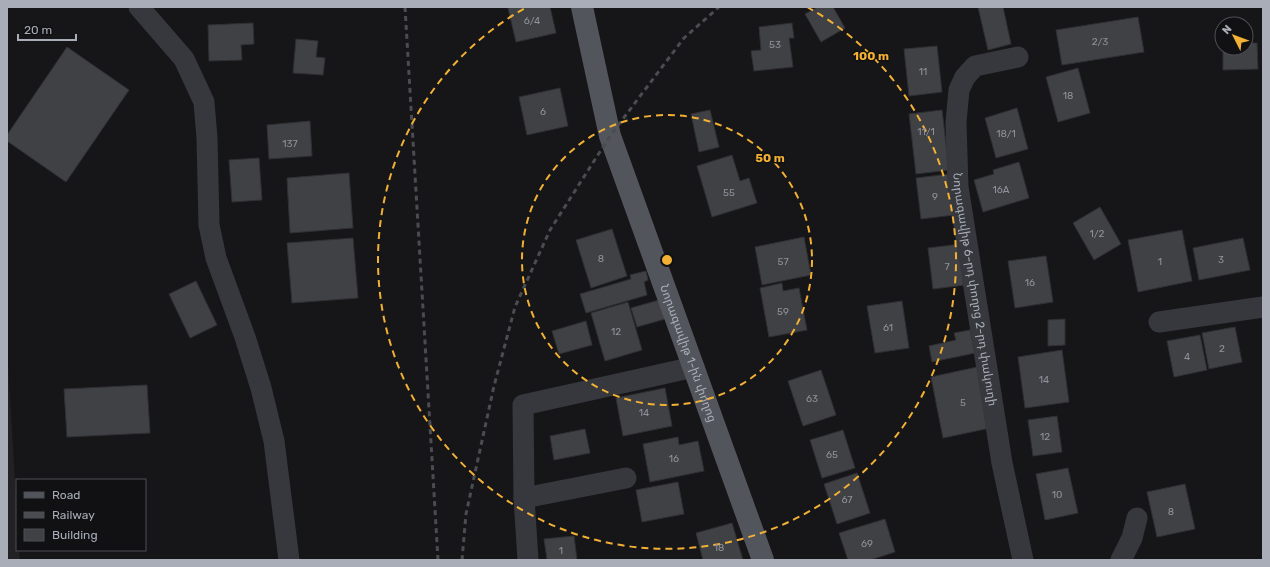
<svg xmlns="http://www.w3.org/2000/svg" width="1270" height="567" font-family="Rubik,'Noto Sans Armenian',sans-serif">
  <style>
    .built { fill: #222225 }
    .building { fill: #404145; stroke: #303034 }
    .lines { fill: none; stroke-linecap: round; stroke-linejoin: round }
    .minor { stroke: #37383d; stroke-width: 21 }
    .major { stroke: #53555c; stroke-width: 22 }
    .rail { stroke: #4a4c52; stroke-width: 3; stroke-dasharray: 5 4; stroke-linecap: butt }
    .ring { fill: none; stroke: #f2b134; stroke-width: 2; stroke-dasharray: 7 5 }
    .labels { text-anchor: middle; stroke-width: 3; stroke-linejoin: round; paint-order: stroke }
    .number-label { font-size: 10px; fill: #8e929b }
    .street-label { font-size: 12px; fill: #a8adb8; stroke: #111113 }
    .centre { fill: #f2b134; stroke: #111113; stroke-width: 2 }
    .ring-label { font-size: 12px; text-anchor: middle; font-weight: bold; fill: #f2b134; stroke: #111113; stroke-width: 3; stroke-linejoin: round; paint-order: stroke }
  </style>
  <rect width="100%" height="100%" fill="#161618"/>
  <path class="built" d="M7,347L17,515V550H19L20,560H7Z"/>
  <path class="building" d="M511,7H550L556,33L516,42L508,8Z
    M818,7H833L845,28L821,42L805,14Z
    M978,7H1003L1011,44L988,50Z
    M1138,17L1144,52L1062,65L1056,30Z
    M253,23L254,44L241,45L242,60L209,61L208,25Z
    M792,23L794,38H789L793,67L754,71L751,51L761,50L759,27Z
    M296,39L318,41L316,57L325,58L323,75L293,73Z
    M1246,43H1257L1258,69L1223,70V48H1246Z
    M937,46L942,92L909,96L904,49Z
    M67,47L129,90L66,182L7,141V135Z
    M1078,68L1090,113L1058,122L1046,77Z
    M560,88L568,126L527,135L519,97Z
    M1017,108L1028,149L996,158L985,118Z
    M710,110L719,147L699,152L691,114Z
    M942,110L949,170L916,174L909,114Z
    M310,121L312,156L269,159L267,125Z
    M732,155L740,181L749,178L757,203L712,217L697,166Z
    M259,158L262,200L232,202L229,160Z
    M1019,162L1029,198L983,212L974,180L994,174L993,170Z
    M349,173L353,228L290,233L287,178Z
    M949,174L954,215L921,219L916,178Z
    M1100,207L1121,244L1094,260L1073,223Z
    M612,229L627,276L591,288L576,240Z
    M1182,230L1192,281L1138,292L1128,240Z
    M804,237L811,275L762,285L755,247Z
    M353,238L358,298L292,303L287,243Z
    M1243,238L1250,270L1199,280L1193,248Z
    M961,244L965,285L933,289L928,248Z
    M1046,256L1053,302L1015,308L1008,261Z
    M646,271L648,280L644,282L647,295L586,313L580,294L631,279L630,275Z
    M196,281L217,325L190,338L169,294Z
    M782,283L783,291L799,288L807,330L769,337L760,288Z
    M666,298L672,317L637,327L631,308Z
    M902,301L909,348L875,353L867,306Z
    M628,302L642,350L605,361L591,313Z
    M1065,319V345L1048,346V320Z
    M586,321L592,345L559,354L552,331Z
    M1235,327L1242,362L1209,369L1202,333Z
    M970,330L975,353L932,362L929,346L956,340L954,333Z
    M1200,335L1207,370L1174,377L1167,341Z
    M1062,350L1069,402L1025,408L1018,357Z
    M982,366L995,427L943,438L931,377Z
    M821,370L836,415L803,426L788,381Z
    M147,385L150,433L67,437L64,389Z
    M665,388L672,426L623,436L616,398Z
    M1057,416L1062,452L1033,456L1028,420Z
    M585,429L590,453L554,460L550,436Z
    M843,430L855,468L822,478L810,440Z
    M678,437L679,445L698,441L704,471L650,482L643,444Z
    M1068,468L1078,513L1045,520L1036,474Z
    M857,473L870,513L837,524L824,484Z
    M678,482L684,514L642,522L636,490Z
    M1185,484L1195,529L1157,537L1147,492Z
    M885,519L895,552L870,560H848L839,533Z
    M732,523L743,560H703L696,533Z
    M574,536L577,560H547L544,539Z"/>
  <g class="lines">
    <g class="minor">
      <path d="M139,7L184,59L204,102L207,138L209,225L216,258L245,337L261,388L274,441L289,560"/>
      <path id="s1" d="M1018,57L975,66L965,77L959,90L956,122L958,187L1002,463L1023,560"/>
      <path d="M1159,322L1263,307"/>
      <path d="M524,498L626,478"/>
      <path d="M528,560L524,498L523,405L694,367"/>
      <path d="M1121,560L1132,538L1137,518"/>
    </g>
    <path class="major" id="s2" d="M582,7L610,136L763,560"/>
    <path class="rail" d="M405,7L438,560
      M462,560L466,514L494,386L515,307L550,230L610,136L684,38L719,7"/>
  </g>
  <g class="ring">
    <circle cx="667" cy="260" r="145"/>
    <path d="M807 7A289 289 0 1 1 527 7"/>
  </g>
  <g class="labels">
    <g class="number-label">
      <text x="532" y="24">6/4</text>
      <text x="1100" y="45">2/3</text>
      <text x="775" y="48">53</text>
      <text x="923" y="75">11</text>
      <text x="1068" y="99">18</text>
      <text x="543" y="115">6</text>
      <text x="926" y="135">11/1</text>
      <text x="1006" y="137">18/1</text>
      <text x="290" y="147">137</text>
      <text x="1001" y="193">16A</text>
      <text x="729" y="196">55</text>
      <text x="935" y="200">9</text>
      <text x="1097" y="237">1/2</text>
      <text x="601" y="262">8</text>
      <text x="1221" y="263">3</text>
      <text x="783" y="265">57</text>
      <text x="1160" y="265">1</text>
      <text x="947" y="270">7</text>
      <text x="1030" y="286">16</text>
      <text x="783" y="315">59</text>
      <text x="888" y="331">61</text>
      <text x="616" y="335">12</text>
      <text x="1222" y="352">2</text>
      <text x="1187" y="360">4</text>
      <text x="1044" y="383">14</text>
      <text x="812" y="402">63</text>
      <text x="963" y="406">5</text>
      <text x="644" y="416">14</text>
      <text x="1045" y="440">12</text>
      <text x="832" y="458">65</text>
      <text x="674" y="462">16</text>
      <text x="1057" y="498">10</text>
      <text x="847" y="503">67</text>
      <text x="1171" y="515">8</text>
      <text x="867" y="547">69</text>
      <text x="719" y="551">18</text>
      <text x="561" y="554">1</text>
    </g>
    <g class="street-label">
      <text dy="4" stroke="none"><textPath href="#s1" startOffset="274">Նորագավիթ 6-րդ փողոց 2-րդ փակուղի</textPath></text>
      <text dy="4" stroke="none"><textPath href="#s2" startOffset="363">Նորագավիթ 1-ին փողոց</textPath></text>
    </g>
  </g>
  <circle cx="667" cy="260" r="6" class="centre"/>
  <g class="ring-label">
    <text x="871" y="60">100 m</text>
    <text x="770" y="162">50 m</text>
  </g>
  <rect width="1270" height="567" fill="none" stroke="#a8adb8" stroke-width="16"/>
  <rect x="16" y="479" width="130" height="72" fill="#111113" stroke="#4d4f55"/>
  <rect x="24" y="492" width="20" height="6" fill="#53555c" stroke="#4d4f55"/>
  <text x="52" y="499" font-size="12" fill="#a8adb8">Road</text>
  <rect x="24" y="512" width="20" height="6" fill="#4a4c52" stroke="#4d4f55"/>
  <text x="52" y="519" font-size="12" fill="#a8adb8">Railway</text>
  <rect x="24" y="529" width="20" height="12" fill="#404145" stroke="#4d4f55"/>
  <text x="52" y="539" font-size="12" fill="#a8adb8">Building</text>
  <g transform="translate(1234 36) rotate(312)"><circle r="19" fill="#111113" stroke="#4d4f55"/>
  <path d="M0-3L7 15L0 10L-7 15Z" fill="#f2b134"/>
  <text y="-6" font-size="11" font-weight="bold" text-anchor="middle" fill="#a8adb8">N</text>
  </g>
  <path d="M18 34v6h58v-6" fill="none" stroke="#a8adb8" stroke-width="2"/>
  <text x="24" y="34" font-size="12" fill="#a8adb8" stroke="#111113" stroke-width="3" paint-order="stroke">20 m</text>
</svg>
